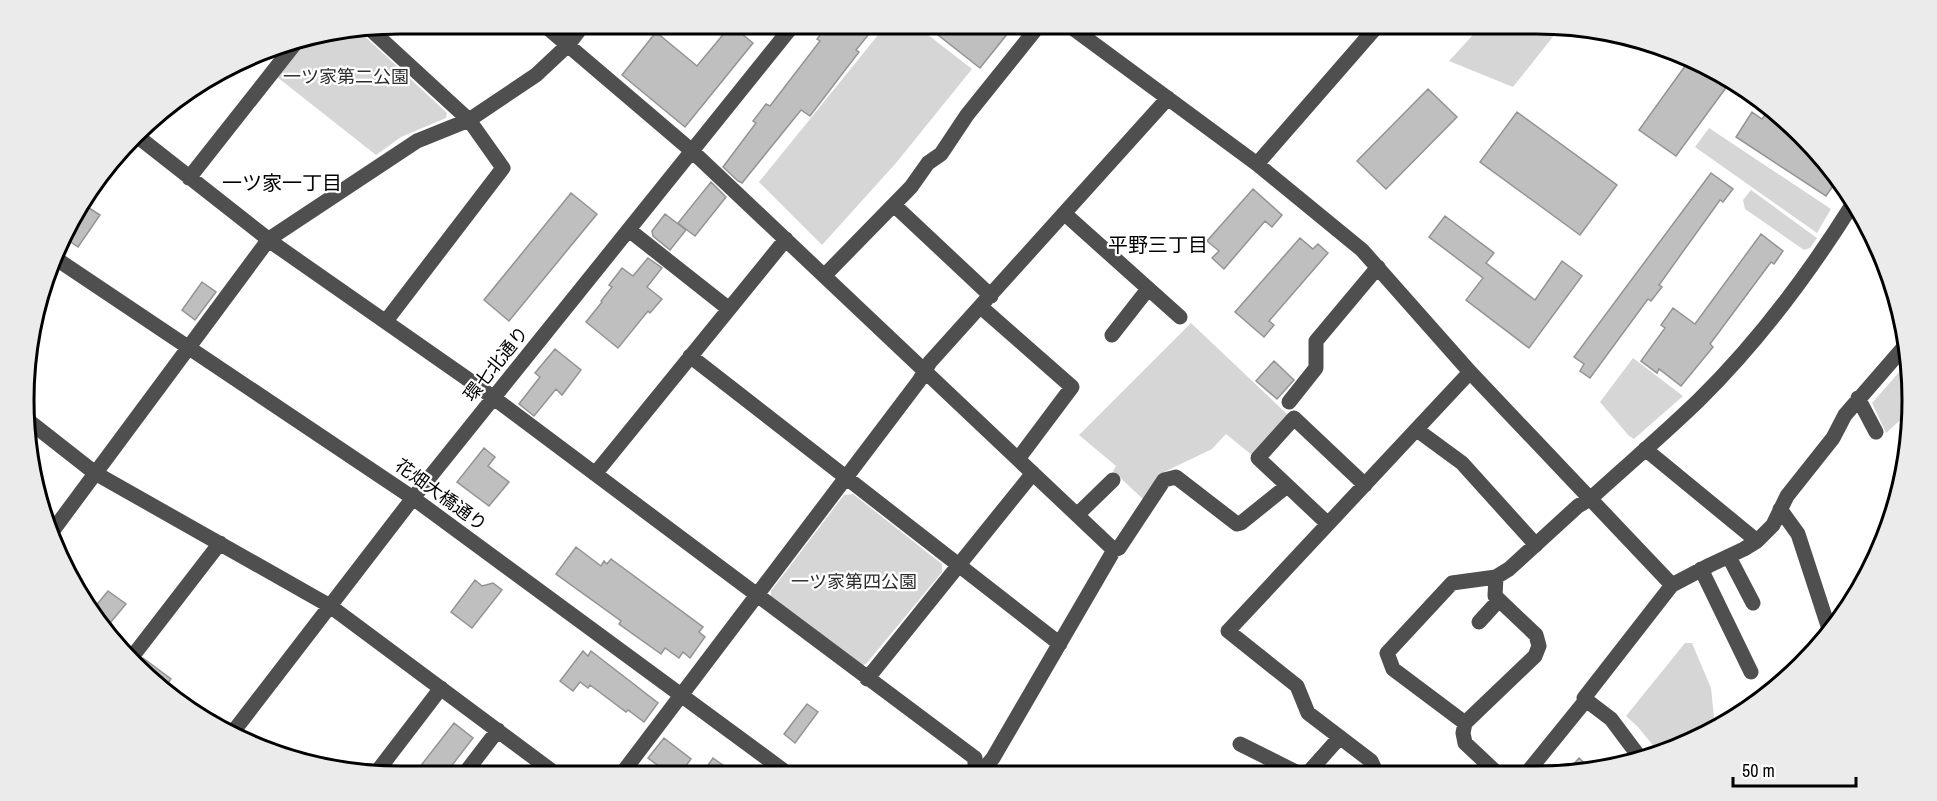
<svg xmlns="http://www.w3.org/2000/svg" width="1937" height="801" font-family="'Archivo Narrow','Noto Sans JP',sans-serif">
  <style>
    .green { fill: #d6d6d6 }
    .building { fill: #bfbfbf; stroke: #939393; stroke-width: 1.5 }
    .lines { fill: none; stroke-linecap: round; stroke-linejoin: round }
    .minor { stroke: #4f4f4f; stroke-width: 15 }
    .labels { text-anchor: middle; stroke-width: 4.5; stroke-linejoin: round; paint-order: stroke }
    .park-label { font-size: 18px; fill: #2d2d2d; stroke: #fff }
    .street-label { font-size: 18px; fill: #000; stroke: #fff }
    .neighbourhood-label { font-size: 20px; fill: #000; stroke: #fff }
    .rim { fill: none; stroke: #000; stroke-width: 3 }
  </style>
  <rect width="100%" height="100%" fill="#fff"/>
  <path class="green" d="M887,24H914L972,69L896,163L822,245L759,182Z
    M1483,24H1536L1560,28L1513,87L1449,61Z
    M359,31L447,113L446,118L401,137L376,155L277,77L307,39Z
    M1709,128L1831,209L1817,233L1695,147Z
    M1751,190L1817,238L1810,248L1804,250L1745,209L1743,200Z
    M1191,323L1288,415L1253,456L1226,434L1212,449L1164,472L1145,501L1113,471L1116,466L1079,435Z
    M1633,358L1683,396L1634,439L1629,436L1600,402Z
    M1901,370L1911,388L1907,414L1886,433L1872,403Z
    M853,494L942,564V572L866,664L859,666L771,600V591L844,495Z
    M1685,643H1692L1711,688L1715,727L1681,748L1660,754L1638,727L1626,716Z"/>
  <path class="building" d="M832,24H877L856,50L859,52L810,116L801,110L742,183L738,181L723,167L756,123L753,121L766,104L770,106L820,41L817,39L826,27L828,29Z
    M924,24H997L1008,33L980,68Z
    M731,25L753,43L685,127L622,75L656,32L697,66Z
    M1688,62L1728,85L1676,156L1639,130Z
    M1428,89L1457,117L1386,189L1357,161Z
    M1517,112L1617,185L1580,235L1480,162Z
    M1752,112L1762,119L1765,115L1801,139L1835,183L1826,196L1736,137Z
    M1711,173L1733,189L1723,202L1720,200L1659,285L1662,287L1651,301L1648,299L1590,378L1580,371L1584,364L1574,357Z
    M711,182L726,197L695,236L678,223Z
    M1253,189L1282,215L1272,227L1265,221L1224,269L1212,258L1219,251L1207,241Z
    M571,193L597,214L509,321L484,300Z
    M86,206L100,215L78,247L65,238L74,213L76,210L81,214Z
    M665,214L686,230L670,250L653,236L652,231Z
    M1445,216L1494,253L1486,263L1535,300L1562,261L1582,276L1529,348L1466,300L1483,278L1429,237Z
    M1761,234L1783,251L1774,264L1771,262L1710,344L1713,347L1681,386L1659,369L1657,373L1641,361L1665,328L1661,325L1673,308L1695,324Z
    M1300,238L1313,249L1318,244L1328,253L1269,321L1274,325L1264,337L1235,312Z
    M648,258L662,268L647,287L662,299L650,313L648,311L618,348L586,322L602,302L601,301L612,287L609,285L622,268L633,276Z
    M202,282L216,292L195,320L182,310Z
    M555,349L581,370L562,395L556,389L534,416L519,404L540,377L535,373Z
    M1274,361L1294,380L1277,399L1256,381Z
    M484,448L495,457L488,466L509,482L489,506L457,482Z
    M576,547L601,566L604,561L607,564L611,559L703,627L699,632L705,637L690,658L683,652L679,658L665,648L661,654L619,624L621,621L556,574Z
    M475,580L482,586L493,583L502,590L472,628L451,612Z
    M108,591L126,604L105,629L90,613Z
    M583,651L588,656L591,651L658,703L644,722L628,710L626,712L590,685L588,688L580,682L573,691L560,681Z
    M143,658L171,679L163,690L138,664Z
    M807,704L818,712L795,743L784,734Z
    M454,723L473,738L443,777H412Z
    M664,738L691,759L678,776H672L648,758Z
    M713,758L738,776H711L704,771Z
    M1579,758L1594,772L1586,774H1565Z"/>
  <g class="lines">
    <path class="minor" d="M543,24L692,151L1114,550L993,758L979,775
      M1067,24L1257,164L1362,250L1470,372L1672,585
      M370,29L469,120L503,168L386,321
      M137,136L277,246L479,387L975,758V775
      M1257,164L1379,24
      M189,178L297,41
      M894,205L991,296
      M1065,214L1180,317
      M629,230L729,309
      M58,260L413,498L791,776
      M824,276L911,187L928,163L941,154L967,115L1040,24
      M981,307L1072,387L1018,459
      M1112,335L1148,289
      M690,356L1060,644
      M1858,398L1876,432
      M1289,402L1316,368V341L1378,267
      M30,422L95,473L330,606L560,777
      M1417,430L1462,463L1536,545
      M1645,449L1757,541
      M595,474L786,239
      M1780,509L1798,534L1830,632
      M1077,515L1113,480
      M1328,524L1258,458L1294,418L1365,485
      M54,529L269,239L417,141L469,120L536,75L568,45L584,24
      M1114,550L1119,548L1164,480L1176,477L1237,524L1241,523L1287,486
      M1729,557L1753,603
      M1701,569L1751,672
      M1479,622L1499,600
      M132,657L220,543
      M867,679L1033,473
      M1586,700L1611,719L1641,759
      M1465,723L1535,656L1539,646L1536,635L1495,596L1496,577
      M233,732L413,498L794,24
      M1240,744L1302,775
      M376,773L441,688
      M1307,774L1340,737
      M1377,774L1371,761L1308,713L1297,686L1228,631L1470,372
      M1498,774L1465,743L1463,733L1465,723L1393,669L1387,653L1452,583L1496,577L1509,569L1578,506L1590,499C1626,466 1664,434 1699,400C1758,342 1808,275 1852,205
      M1526,774L1586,700L1584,698L1672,585L1710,565L1744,549L1757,541L1773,525L1787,496L1833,438L1845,415L1904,347
      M620,776L919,381L930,362L1168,98
      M462,777L498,730"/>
  </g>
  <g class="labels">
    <g class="park-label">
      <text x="346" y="83">一ツ家第二公園</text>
      <text x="854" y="588">一ツ家第四公園</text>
    </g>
    <g class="street-label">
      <text transform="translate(496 364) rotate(-51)" y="6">環七北通り</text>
      <text transform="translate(441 495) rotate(36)" y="6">花畑大橋通り</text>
    </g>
    <g class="neighbourhood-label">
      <text x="282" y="190">一ツ家一丁目</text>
      <text x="1158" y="252">平野三丁目</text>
    </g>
  </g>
  <path d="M0 0H1937V801H0ZM400 34H1536A366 366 0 0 1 1902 400V400A366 366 0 0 1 1536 766H400A366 366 0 0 1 34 400V400A366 366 0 0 1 400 34Z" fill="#ebebeb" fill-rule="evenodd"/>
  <path class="rim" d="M400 34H1536A366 366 0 0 1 1902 400V400A366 366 0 0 1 1536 766H400A366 366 0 0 1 34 400V400A366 366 0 0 1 400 34Z"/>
  <path d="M1733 777v9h123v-9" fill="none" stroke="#000000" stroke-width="3"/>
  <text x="1742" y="777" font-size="18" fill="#000000" stroke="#ffffff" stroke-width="4.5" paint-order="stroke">50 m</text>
</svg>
